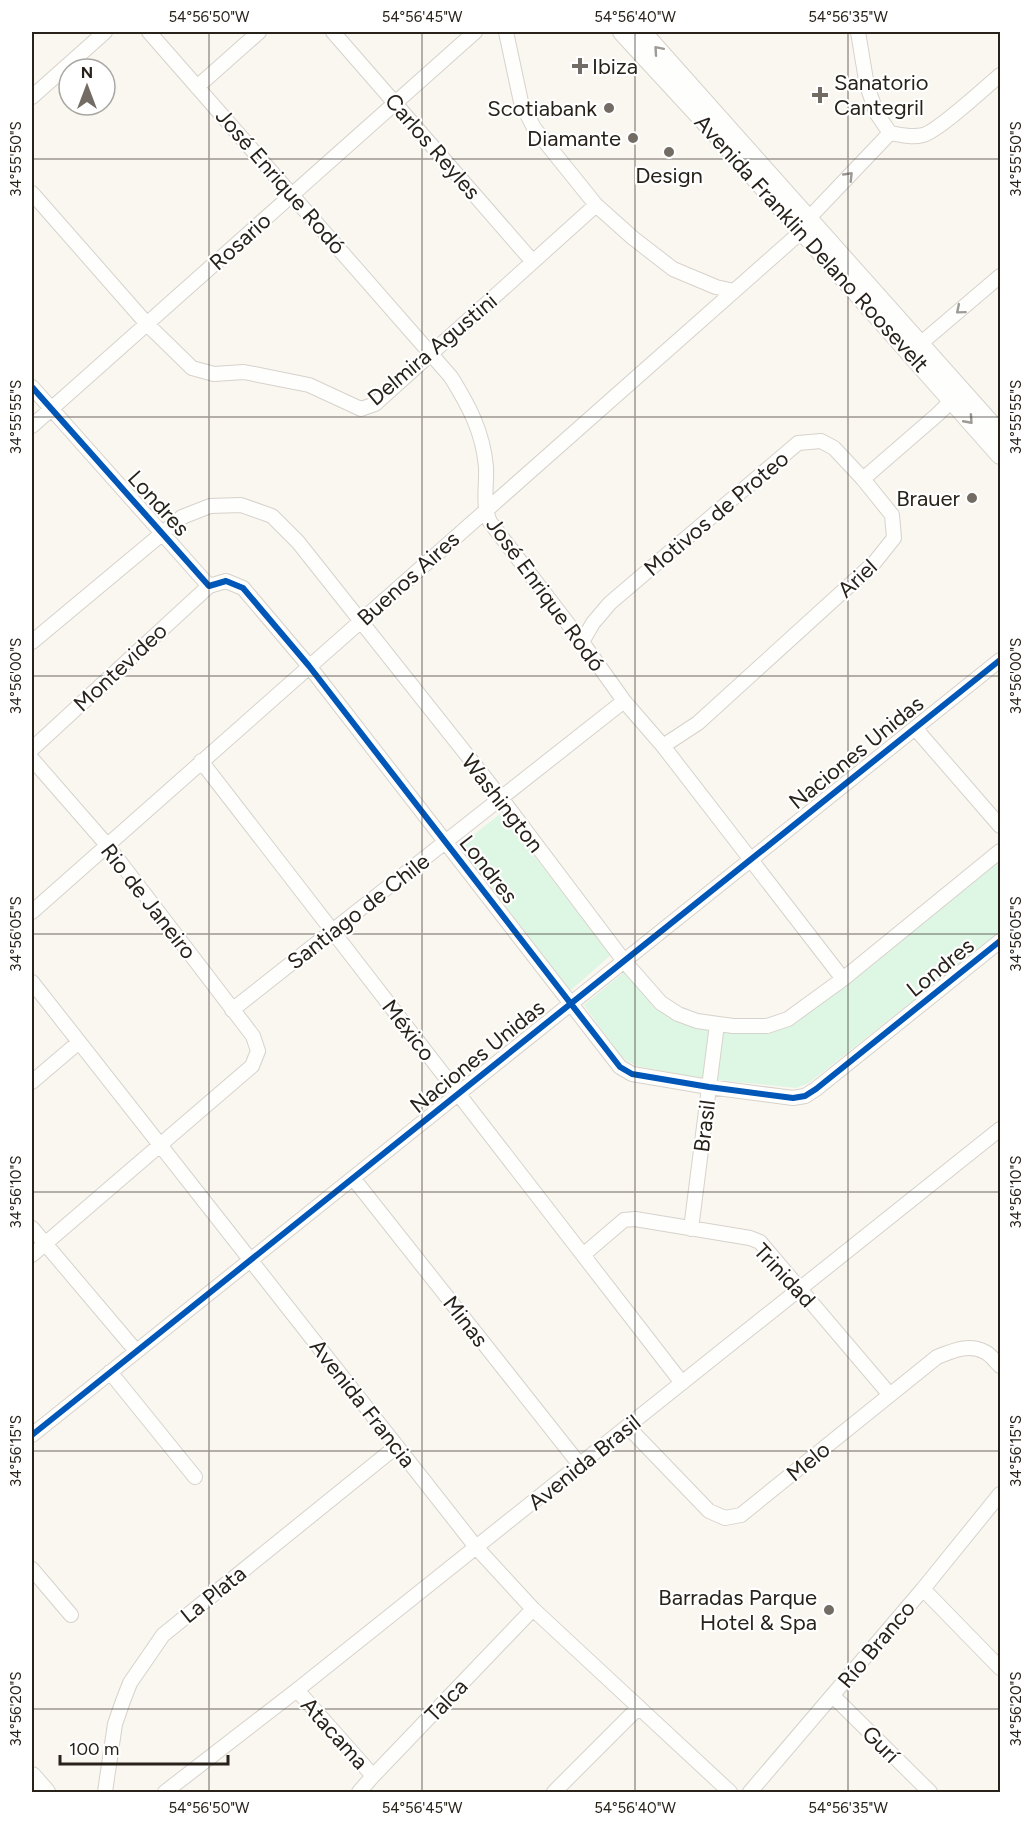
<svg xmlns="http://www.w3.org/2000/svg" width="1032" height="1824" font-family="Figtree,sans-serif">
  <style>
    .green { fill: #def7e4 }
    .lines { fill: none; stroke-linecap: round; stroke-linejoin: round }
    .minor-casing { stroke: #d7d2cb; stroke-width: 16 }
    .major-casing { stroke: #d7d2cb; stroke-width: 20 }
    .minor { stroke: #fefefd; stroke-width: 14 }
    .major { stroke: #fefefd; stroke-width: 18 }
    .cycleway-casing { stroke: #fff; stroke-width: 10 }
    .cycleway { stroke: #0057b8; stroke-width: 6 }
    .oneway { stroke: #9e9b97 }
    .ticks { fill: none; stroke: #28221a; stroke-width: 1.5; stroke-opacity: 0.45 }
    .poi-dot { fill: #726c65; stroke: #fff; stroke-width: 2 }
    .labels { text-anchor: middle; stroke-width: 4.5; stroke-linejoin: round; paint-order: stroke }
    .poi-label { font-size: 22px; fill: #28221a; stroke: #fff; text-anchor: end }
    .street-label { font-size: 22px; fill: #28221a; stroke: #fff }
    .neatline { fill: none; stroke: #28221a; stroke-width: 2 }
    .ticks-label { font-size: 15px; text-anchor: middle; fill: #28221a }
  </style>
  <rect width="100%" height="100%" fill="#faf6f0"/>
  <path class="green" d="M501,813L611,955L570,991L460,846Z
    M1000,859V932L809,1083L796,1088L717,1080L723,1033L766,1032L795,1024Z
    M624,972L656,1009L689,1024L709,1028L705,1079L637,1066L622,1058L584,1005Z"/>
  <g class="lines">
    <g class="minor-casing">
      <path id="minor" d="M149,32L451,377C469,406 483,432 486,467C487,486 482,504 490,522L582,642L624,701L663,746L843,979
        M333,32L533,262
        M506,32L521,102L534,128L596,205L633,238L673,269L716,287L734,291
        M858,32L867,86L877,114L890,133
        M197,87L259,32
        M32,97L105,32
        M890,133C901,135 912,138 923,135C937,132 986,87 1000,75
        M32,193L147,324L192,368L214,374L244,372L309,385L361,409L375,404L596,205
        M913,350L1000,276
        M32,387L209,586L226,581L243,588L309,666L620,1067L632,1074L709,1087L793,1098L805,1096L816,1089L1000,941
        M32,426L475,32
        M863,479L938,414L958,394
        M32,642L182,517L210,506L241,505L272,516L298,542L501,798L624,961L661,1003L678,1014L697,1021L733,1026H767L788,1019L843,979L1000,851
        M582,642L593,623L610,603L798,443L821,441L834,448L863,479L892,515L894,538L874,563L698,723L663,746
        M915,728L1000,826
        M32,749L209,586
        M32,759L107,845L253,1036L258,1051L252,1066L32,1255
        M201,761L682,1383
        M32,912L802,231L808,219L890,133
        M32,982L476,1547L533,1609L730,1792
        M232,1010L624,701
        M32,1082L79,1042
        M353,1178L580,1465
        M32,1228L136,1351
        M691,1229L717,1024
        M583,1255L624,1220L635,1219L750,1238L760,1242L890,1395
        M110,1372L195,1477
        M628,1427L709,1511L725,1518L741,1515L937,1357C952,1351 969,1343 985,1352C991,1355 996,1362 1000,1366
        M32,1435L1000,660
        M32,1569L71,1615
        M923,1589L1000,1668
        M297,1690L373,1776
        M833,1696L930,1792
        M105,1792L115,1724L123,1701L130,1683L163,1635L397,1446
        M165,1792L297,1690L1000,1129
        M359,1792L373,1776L533,1609
        M554,1792L639,1707
        M750,1792L923,1589L1000,1494"/>
    </g>
    <g class="major-casing">
      <path id="major" d="M622,32L717,135L1000,455
        M642,32L1000,434
        M32,1776L46,1792"/>
    </g>
    <use href="#minor" class="minor"/>
    <use href="#major" class="major"/>
    <g class="cycleway-casing">
      <path id="cycleway" d="M32,387L209,586L226,581L243,588L309,666L620,1067L632,1074L709,1087L793,1098L805,1096L816,1089L1000,941
        M32,1435L1000,660"/>
    </g>
    <use href="#cycleway" class="cycleway"/>
  </g>
  <defs><path id="oneway-chevron" d="M-2-3.5L2.5 0L-2 3.5" fill="none" stroke-width="1.6" stroke-linecap="round" stroke-linejoin="round" transform="scale(1.5)"/></defs>
  <g class="oneway">
    <use href="#oneway-chevron" transform="translate(658 50) rotate(-131)"/>
    <use href="#oneway-chevron" transform="translate(849 176) rotate(-46)"/>
    <use href="#oneway-chevron" transform="translate(960 310) rotate(140)"/>
    <use href="#oneway-chevron" transform="translate(969 420) rotate(48)"/>
  </g>
  <path class="ticks" d="M209,32V1792M422,32V1792M635,32V1792M848,32V1792M32,159H1000M32,417H1000M32,676H1000M32,934H1000M32,1192H1000M32,1451H1000M32,1709H1000"/>
  <g class="poi-dot">
    <path d="M577 57h6v6h6v6h-6v6h-6v-6h-6v-6h6z"/>
    <path d="M817 86h6v6h6v6h-6v6h-6v-6h-6v-6h6z"/>
    <circle cx="609" cy="108" r="6"/>
    <circle cx="633" cy="138" r="6"/>
    <circle cx="669" cy="152" r="6"/>
    <circle cx="972" cy="498" r="6"/>
    <circle cx="829" cy="1610" r="6"/>
  </g>
  <g class="labels">
    <g class="poi-label">
      <text x="592" y="74" text-anchor="start">Ibiza</text>
      <text x="834" y="90" text-anchor="start">Sanatorio<tspan x="834" dy="25">Cantegril</tspan></text>
      <text x="597" y="116">Scotiabank</text>
      <text x="621" y="146">Diamante</text>
      <text x="669" y="183" text-anchor="middle">Design</text>
      <text x="960" y="506">Brauer</text>
      <text x="817" y="1605">Barradas Parque<tspan x="817" dy="25">Hotel &amp; Spa</tspan></text>
    </g>
    <g class="street-label">
      <text transform="translate(433 146) rotate(49)" y="8">Carlos Reyles</text>
      <text transform="translate(281 181) rotate(49)" y="8">José Enrique Rodó</text>
      <text transform="translate(240 241) rotate(-42)" y="8">Rosario</text>
      <text transform="translate(812 243) rotate(48)" y="8">Avenida Franklin Delano Roosevelt</text>
      <text transform="translate(432 349) rotate(-40)" y="8">Delmira Agustini</text>
      <text transform="translate(159 503) rotate(48)" y="8">Londres</text>
      <text transform="translate(716 513) rotate(-40)" y="8">Motivos de Proteo</text>
      <text transform="translate(408 578) rotate(-42)" y="8">Buenos Aires</text>
      <text transform="translate(857 578) rotate(-43)" y="8">Ariel</text>
      <text transform="translate(546 594) rotate(54)" y="8">José Enrique Rodó</text>
      <text transform="translate(120 667) rotate(-43)" y="8">Montevideo</text>
      <text transform="translate(856 752) rotate(-39)" y="8">Naciones Unidas</text>
      <text transform="translate(503 803) rotate(52)" y="8">Washington</text>
      <text transform="translate(489 869) rotate(52)" y="8">Londres</text>
      <text transform="translate(149 901) rotate(52)" y="8">Rio de Janeiro</text>
      <text transform="translate(358 911) rotate(-38)" y="8">Santiago de Chile</text>
      <text transform="translate(940 967) rotate(-39)" y="8">Londres</text>
      <text transform="translate(409 1030) rotate(52)" y="8">México</text>
      <text transform="translate(477 1056) rotate(-39)" y="8">Naciones Unidas</text>
      <text transform="translate(704 1126) rotate(-83)" y="8">Brasil</text>
      <text transform="translate(785 1275) rotate(47)" y="8">Trinidad</text>
      <text transform="translate(466 1321) rotate(52)" y="8">Minas</text>
      <text transform="translate(363 1403) rotate(52)" y="8">Avenida Francia</text>
      <text transform="translate(808 1461) rotate(-39)" y="8">Melo</text>
      <text transform="translate(584 1462) rotate(-39)" y="8">Avenida Brasil</text>
      <text transform="translate(213 1594) rotate(-39)" y="8">La Plata</text>
      <text transform="translate(876 1644) rotate(-50)" y="8">Río Branco</text>
      <text transform="translate(446 1700) rotate(-46)" y="8">Talca</text>
      <text transform="translate(335 1733) rotate(48)" y="8">Atacama</text>
      <text transform="translate(881 1744) rotate(45)" y="8">Gurí</text>
    </g>
  </g>
  <rect width="1032" height="1824" fill="none" stroke="#ffffff" stroke-width="66"/>
  <g transform="translate(87 87)"><circle r="28" fill="#ffffff" stroke="#a9a7a3" stroke-width="1.5"/>
  <path d="M0-4.5L10 22L0 15L-10 22Z" fill="#726c65"/>
  <text y="-9" font-size="16" font-weight="bold" text-anchor="middle" fill="#28221a">N</text>
  </g>
  <path d="M60 1755v9h168v-9" fill="none" stroke="#28221a" stroke-width="3"/>
  <text x="69" y="1755" font-size="18" fill="#28221a" stroke="#ffffff" stroke-width="4.5" paint-order="stroke">100 m</text>
  <rect x="33" y="33" width="966" height="1758" class="neatline"/>
  <g class="ticks-label">
    <text x="209" y="22">54°56'50"W</text>
    <text x="422" y="22">54°56'45"W</text>
    <text x="635" y="22">54°56'40"W</text>
    <text x="848" y="22">54°56'35"W</text>
    <text transform="translate(16 159) rotate(-90)" y="5">34°55'50"S</text>
    <text transform="translate(1016 159) rotate(-90)" y="5">34°55'50"S</text>
    <text transform="translate(16 417) rotate(-90)" y="5">34°55'55"S</text>
    <text transform="translate(1016 417) rotate(-90)" y="5">34°55'55"S</text>
    <text transform="translate(16 676) rotate(-90)" y="5">34°56'00"S</text>
    <text transform="translate(1016 676) rotate(-90)" y="5">34°56'00"S</text>
    <text transform="translate(16 934) rotate(-90)" y="5">34°56'05"S</text>
    <text transform="translate(1016 934) rotate(-90)" y="5">34°56'05"S</text>
    <text transform="translate(16 1192) rotate(-90)" y="5">34°56'10"S</text>
    <text transform="translate(1016 1192) rotate(-90)" y="5">34°56'10"S</text>
    <text transform="translate(16 1451) rotate(-90)" y="5">34°56'15"S</text>
    <text transform="translate(1016 1451) rotate(-90)" y="5">34°56'15"S</text>
    <text transform="translate(16 1709) rotate(-90)" y="5">34°56'20"S</text>
    <text transform="translate(1016 1709) rotate(-90)" y="5">34°56'20"S</text>
    <text x="209" y="1813">54°56'50"W</text>
    <text x="422" y="1813">54°56'45"W</text>
    <text x="635" y="1813">54°56'40"W</text>
    <text x="848" y="1813">54°56'35"W</text>
  </g>
</svg>
